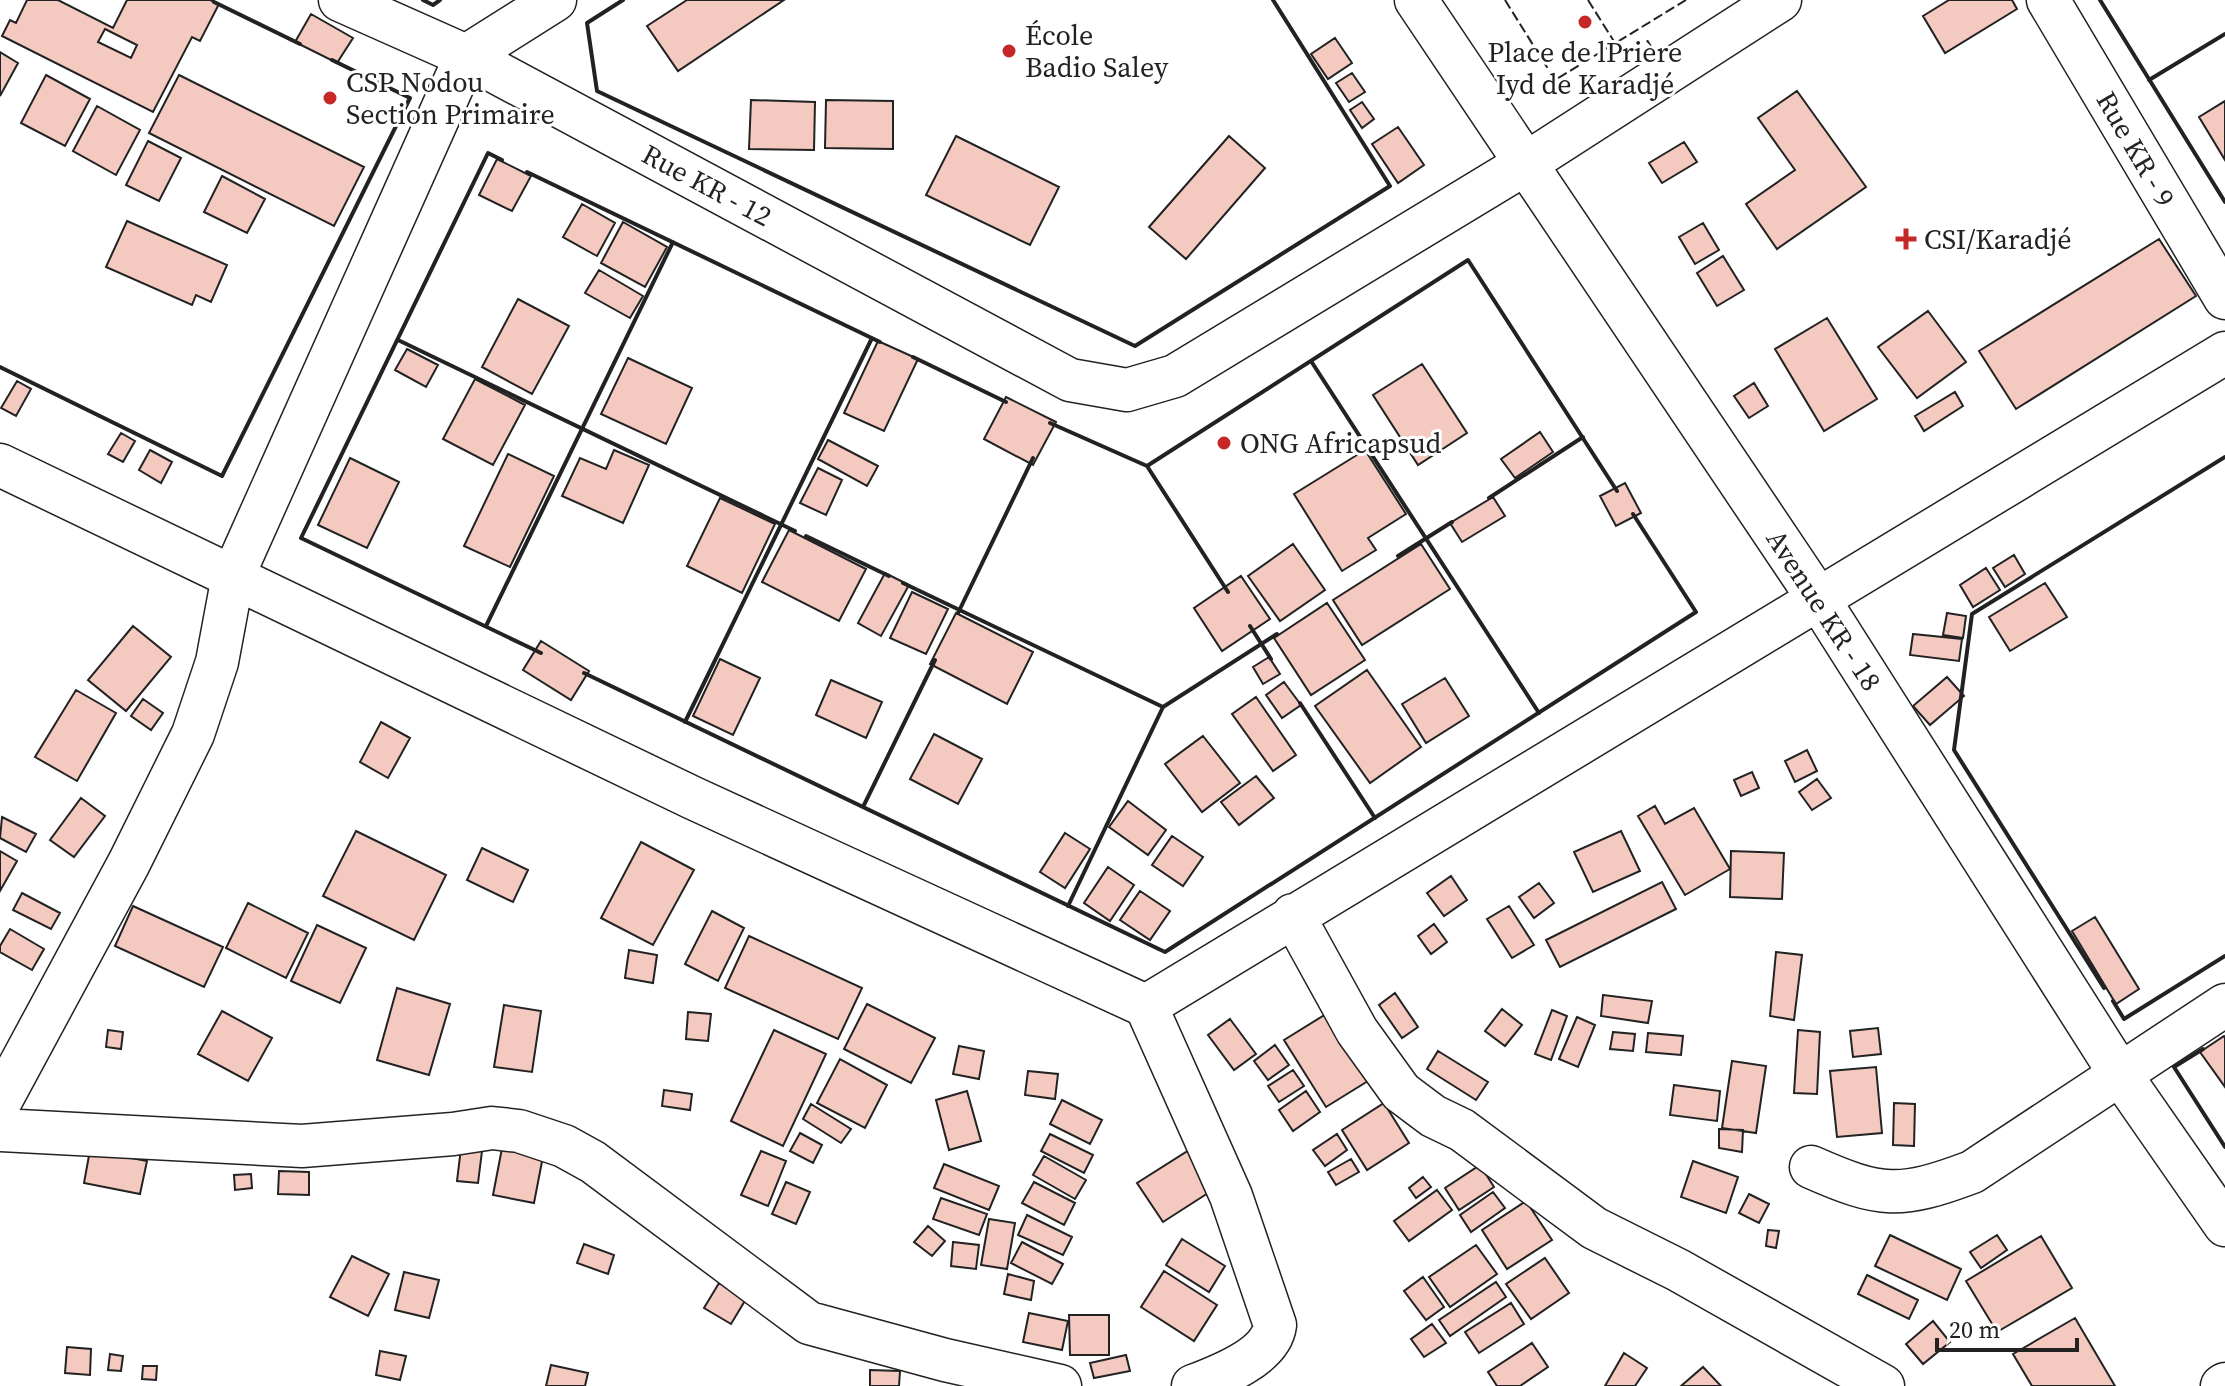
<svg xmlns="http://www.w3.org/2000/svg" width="2225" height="1386" font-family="'Source Serif 4',serif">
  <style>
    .building { fill: #f3c9c0; stroke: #222; stroke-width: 2; fill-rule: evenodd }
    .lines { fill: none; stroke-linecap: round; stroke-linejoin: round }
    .minor-casing { stroke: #222; stroke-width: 45 }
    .minor { stroke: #fff; stroke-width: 42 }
    .fence { stroke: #222; stroke-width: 2; stroke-dasharray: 10 4; stroke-linecap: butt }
    .wall { stroke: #222; stroke-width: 4 }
    .poi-dot { fill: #c62828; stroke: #fff; stroke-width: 3 }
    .labels { text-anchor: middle; stroke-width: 6; stroke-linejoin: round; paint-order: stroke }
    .poi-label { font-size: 28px; fill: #222; stroke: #fff; text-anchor: start }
    .street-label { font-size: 28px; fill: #222; stroke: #fff }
  </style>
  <rect width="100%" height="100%" fill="#fff"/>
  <path class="building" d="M27,0H58L113,28L127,0H210L219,4L200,41L192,37L153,112L2,36L10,20L16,23ZM105,29L137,45L131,58L98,42Z
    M687,0H784L678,71L647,26Z
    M1949,0H2012L2017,9L1945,53L1923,16Z
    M311,14L353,38L337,63L295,42Z
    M1335,38L1352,63L1328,79L1311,54Z
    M0,52L18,63L0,96Z
    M1352,73L1365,92L1349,102L1336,83Z
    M46,75L90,99L65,146L21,123Z
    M179,75L364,167L334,226L149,133Z
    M1797,91L1866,187L1777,249L1746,204L1795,170L1758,118Z
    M751,100L815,102L814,150L749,149Z
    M826,100L893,101V149L825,148Z
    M2225,101V160L2199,117Z
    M1362,102L1374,119L1362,128L1350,110Z
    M97,106L140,130L116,175L73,151Z
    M1398,127L1424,165L1398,183L1372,144Z
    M956,136L1059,187L1030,245L926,195Z
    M1229,136L1265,168L1186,259L1149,227Z
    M148,141L181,158L159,201L126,185Z
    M1684,142L1697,162L1662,183L1649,163Z
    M497,159L531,176L512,211L479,195Z
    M222,176L265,199L247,233L204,212Z
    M582,204L615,223L597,256L563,237Z
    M127,221L227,265L211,302L196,295L192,305L106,267Z
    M623,222L667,247L645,287L601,263Z
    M1703,223L1719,250L1695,264L1679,237Z
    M2159,239L2196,296L2016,409L1979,351Z
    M1723,256L1744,290L1717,306L1697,273Z
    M599,270L643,296L630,318L585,293Z
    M518,299L569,326L532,394L482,367Z
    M1928,311L1966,362L1917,398L1878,347Z
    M1827,318L1877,399L1824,431L1775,349Z
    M878,341L918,359L884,431L844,413Z
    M407,349L438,365L426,387L395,370Z
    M628,358L692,388L666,444L601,414Z
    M1422,364L1467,433L1418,465L1373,395Z
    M475,379L525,405L493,465L443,439Z
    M17,381L31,389L16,416L1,408Z
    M1754,383L1768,406L1749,418L1734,396Z
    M1955,392L1963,406L1924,431L1915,416Z
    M1006,397L1056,422L1033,465L984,439Z
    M1540,432L1553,452L1515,478L1501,459Z
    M121,433L135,441L123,462L108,454Z
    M828,440L878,466L867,486L818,459Z
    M150,450L172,462L161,483L139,470Z
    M614,450L649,465L623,523L562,496L580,458L606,469Z
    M1365,450L1406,514L1368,538L1376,550L1342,571L1294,494Z
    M508,454L554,476L510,567L464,546Z
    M350,458L399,482L367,548L318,525Z
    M818,468L842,480L826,515L800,503Z
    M1625,483L1641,513L1616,526L1600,496Z
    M1493,497L1505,516L1462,542L1450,523Z
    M720,498L775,524L742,593L687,566Z
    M789,530L866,569L839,621L762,582Z
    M1293,544L1325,590L1280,621L1248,576Z
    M1421,544L1450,589L1362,645L1333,600Z
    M2014,555L2025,574L2005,587L1993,568Z
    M1986,568L2000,590L1973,607L1960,585Z
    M885,573L909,585L881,636L858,623Z
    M1241,576L1270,619L1222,651L1194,608Z
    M2045,583L2067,617L2010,651L1989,617Z
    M912,592L948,609L926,654L890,638Z
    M1327,603L1365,660L1311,695L1274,638Z
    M956,613L1033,652L1007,704L930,664Z
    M1947,613L1966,616L1963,638L1943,635Z
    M133,626L171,657L126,711L88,680Z
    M1913,634L1962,639L1959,661L1910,655Z
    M541,641L589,671L571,700L523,670Z
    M1269,657L1280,674L1263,684L1253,667Z
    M720,659L760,678L733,735L693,716Z
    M1367,670L1421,747L1370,783L1315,706Z
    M1947,677L1964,696L1930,725L1913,706Z
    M1445,678L1469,716L1426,743L1402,704Z
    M831,680L882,702L866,738L816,715Z
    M1284,682L1301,705L1282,718L1266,695Z
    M76,690L116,713L77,781L35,757Z
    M1256,697L1296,755L1273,771L1232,714Z
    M143,699L163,713L151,730L131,716Z
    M381,722L410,738L388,778L360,762Z
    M934,734L982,759L958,804L910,779Z
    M1203,736L1240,783L1202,812L1165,764Z
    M1807,750L1817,771L1795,782L1785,761Z
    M1752,772L1759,788L1741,796L1734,780Z
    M1256,776L1274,798L1239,825L1221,802Z
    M1817,779L1831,798L1812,810L1799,792Z
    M81,798L105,816L74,857L50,840Z
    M1128,801L1166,830L1148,855L1109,827Z
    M1655,806L1665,824L1694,808L1730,869L1685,895L1638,816Z
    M2,817L36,834L26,852L0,838Z
    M356,831L446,875L414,940L323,896Z
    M1621,831L1640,871L1593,892L1574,852Z
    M1065,833L1090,849L1065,888L1040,872Z
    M1172,836L1203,857L1183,886L1152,865Z
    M641,842L694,870L653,945L601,918Z
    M482,848L528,870L513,902L467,880Z
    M0,851L17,861L0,891Z
    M1731,851L1784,853L1782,899L1730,897Z
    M1108,867L1134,885L1110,921L1084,903Z
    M1451,876L1467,900L1444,916L1427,893Z
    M1662,882L1676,909L1560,967L1546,940Z
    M1539,883L1554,903L1534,918L1519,897Z
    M1140,891L1170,911L1150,940L1120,920Z
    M22,893L60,913L51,929L13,910Z
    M248,903L308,933L286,978L226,948Z
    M133,906L223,947L204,987L115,946Z
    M1509,906L1534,945L1512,958L1487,919Z
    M712,911L744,928L718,981L685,964Z
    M2095,917L2139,989L2116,1004L2072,931Z
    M1434,924L1447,942L1431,954L1418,936Z
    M317,925L366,948L340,1003L291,981Z
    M10,929L44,949L32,970L0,952V946Z
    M749,936L862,988L838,1039L725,988Z
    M629,950L657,955L653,983L625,978Z
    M1776,952L1802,955L1794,1020L1770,1016Z
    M397,988L450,1004L429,1075L377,1060Z
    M1395,993L1418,1027L1402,1038L1379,1005Z
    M1603,995L1652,1001L1648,1023L1601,1016Z
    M867,1004L935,1038L911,1083L844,1049Z
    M504,1005L541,1011L532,1072L494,1067Z
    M1502,1009L1522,1025L1505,1046L1485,1031Z
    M1552,1010L1567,1016L1551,1060L1535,1054Z
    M222,1011L272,1038L248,1081L198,1054Z
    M688,1012L711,1014L708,1041L686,1039Z
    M1326,1014L1368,1081L1326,1107L1284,1040Z
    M1577,1017L1595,1025L1578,1067L1559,1059Z
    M1230,1019L1256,1054L1234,1070L1208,1035Z
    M1878,1028L1881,1054L1853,1057L1850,1031Z
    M108,1030L123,1032L121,1049L106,1047Z
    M774,1030L826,1054L783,1146L731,1121Z
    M1798,1030L1820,1032L1817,1094L1794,1093Z
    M1613,1032L1635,1034L1633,1051L1610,1049Z
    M1648,1033L1683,1036L1681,1055L1646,1052Z
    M2224,1036L2225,1037V1087L2200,1052Z
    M1275,1045L1289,1065L1268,1080L1254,1061Z
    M959,1046L984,1051L979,1079L953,1074Z
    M1438,1051L1488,1082L1476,1100L1427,1069Z
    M840,1059L887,1085L865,1128L817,1103Z
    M1732,1061L1766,1066L1756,1133L1722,1128Z
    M1876,1067L1882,1133L1837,1137L1830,1071Z
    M1293,1070L1304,1086L1279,1102L1268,1086Z
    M1028,1071L1058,1074L1055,1099L1025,1095Z
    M1674,1085L1720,1091L1717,1121L1670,1115Z
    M664,1090L692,1094L690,1110L662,1106Z
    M967,1091L981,1141L949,1150L936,1100Z
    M1306,1091L1320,1112L1293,1131L1279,1110Z
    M1062,1100L1102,1120L1090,1144L1050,1124Z
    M1384,1103L1409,1143L1367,1170L1342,1130Z
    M1894,1103L1915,1104L1914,1146L1893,1145Z
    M811,1104L851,1129L841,1143L803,1119Z
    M1719,1129L1743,1130L1742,1152L1719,1148Z
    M800,1133L822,1145L813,1163L790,1151Z
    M1050,1134L1093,1155L1084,1173L1041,1151Z
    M1337,1134L1347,1150L1325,1166L1313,1150Z
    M503,1143L544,1151L534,1203L493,1195Z
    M1194,1147L1219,1186L1163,1222L1137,1183Z
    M461,1148L482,1151L478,1183L457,1181Z
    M90,1150L147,1161L140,1194L84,1183Z
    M761,1151L786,1161L768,1206L741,1195Z
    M1044,1156L1086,1180L1075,1199L1033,1175Z
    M1351,1159L1359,1172L1336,1185L1328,1172Z
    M1693,1161L1738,1177L1726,1213L1681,1197Z
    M944,1164L999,1186L989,1210L934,1188Z
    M1480,1165L1494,1187L1459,1210L1445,1188Z
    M279,1171L309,1172V1195L278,1194Z
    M251,1174L252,1188L235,1190L234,1175Z
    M1423,1177L1431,1187L1416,1198L1409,1188Z
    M786,1182L810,1192L796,1224L772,1214Z
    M1034,1182L1075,1203L1064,1225L1022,1203Z
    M1437,1190L1452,1210L1409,1241L1394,1221Z
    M1493,1192L1505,1208L1471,1232L1460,1215Z
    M1749,1194L1769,1204L1759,1223L1739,1213Z
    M941,1198L987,1214L979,1235L933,1219Z
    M1526,1201L1552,1240L1507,1269L1482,1230Z
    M1027,1215L1072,1237L1063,1255L1018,1235Z
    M989,1219L1015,1223L1007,1269L981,1265Z
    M928,1226L945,1241L932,1256L914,1242Z
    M1768,1230L1779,1231L1776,1248L1766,1246Z
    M1890,1235L1961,1269L1947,1300L1875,1266Z
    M1997,1235L2007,1250L1981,1268L1970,1252Z
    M2041,1236L2072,1288L1997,1332L1966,1281Z
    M1182,1239L1225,1266L1209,1292L1166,1265Z
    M953,1242L979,1245L976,1269L951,1266Z
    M1022,1242L1063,1264L1052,1284L1011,1263Z
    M584,1244L614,1255L608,1274L577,1263Z
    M1476,1245L1497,1274L1450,1307L1429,1277Z
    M352,1256L389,1274L368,1316L330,1297Z
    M1545,1258L1569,1293L1531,1319L1506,1284Z
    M1164,1271L1217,1305L1194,1341L1141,1307Z
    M404,1272L439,1280L429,1318L395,1310Z
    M1008,1274L1034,1281L1031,1300L1004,1294Z
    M1867,1275L1918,1300L1909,1319L1858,1294Z
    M1423,1277L1444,1307L1426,1320L1404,1291Z
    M1496,1282L1506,1297L1450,1336L1439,1320Z
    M719,1283L746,1299L731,1324L704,1308Z
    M1511,1303L1524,1324L1479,1353L1465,1332Z
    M1029,1313L1068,1321L1062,1350L1023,1342Z
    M1069,1315H1109V1355H1070Z
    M2075,1318L2115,1386H2032L2013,1354Z
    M1933,1321L1950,1342L1923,1364L1906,1344Z
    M1432,1324L1446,1343L1424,1357L1411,1339Z
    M1532,1343L1548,1367L1520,1386H1497L1488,1372Z
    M67,1347L91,1349L90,1375L65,1373Z
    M380,1351L406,1356L400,1380L376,1375Z
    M1624,1353L1647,1368L1635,1386H1605Z
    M110,1354L123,1356L121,1371L108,1370Z
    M1126,1355L1130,1371L1094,1378L1090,1363Z
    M551,1365L588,1373L585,1386H546Z
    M143,1366H157L156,1380L142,1379Z
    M1703,1367L1721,1386H1681Z
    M870,1370L900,1371L899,1386H870Z"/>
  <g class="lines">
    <g class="minor-casing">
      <path id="minor" d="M340,0L466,56L1070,380L1127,390L1175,376L1525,164L1780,0
        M1416,0L1819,600L2120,1074L2225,1225
        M2048,0L2225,298
        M0,465L693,798L1146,1006L1231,1196L1275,1325C1271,1357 1220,1376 1193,1386
        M1293,915L1357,1031L1401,1092L1433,1116L1462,1130L1594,1228L1678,1270L1883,1386
        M1146,1006L2225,353
        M0,1102L129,863L193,734L217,662L233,576L466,56L555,0
        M0,1130L302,1146L453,1134L492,1128L519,1131L564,1146L593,1162L809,1323L945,1360L1060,1386
        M1811,1167C1881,1198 1900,1199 1972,1172L2225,1005
        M2222,1386L2225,1384"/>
    </g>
    <use href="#minor" class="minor"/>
    <path class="fence" d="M1505,0L1555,80L1686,0
      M1588,0L1615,43"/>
    <path class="wall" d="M423,0L433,5L440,0
      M623,0L587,23L597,91L1135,346L1390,186L1273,0
      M2100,0L2225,202
      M214,2L300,44
      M2149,80L2225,34
      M502,160L488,153L301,538L541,653
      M527,172L880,342
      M398,340L795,531
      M913,357L1006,402
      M1311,361L1539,713
      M0,367L222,476L410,98L332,60
      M1050,423L1147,466L1228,592
      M1147,466L1468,260L1617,491
      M1489,498L1583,437
      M806,536L889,576
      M1398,556L1452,522
      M903,583L1163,707
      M958,613L1033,458
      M486,626L673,242
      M1250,626L1271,659
      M584,673L1165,952L1696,612L1633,514
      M1300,703L1375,818
      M685,722L872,338
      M863,807L935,660
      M1068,906L1163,707L1277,634
      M2104,988L1954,750L1972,614L2225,457
      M2113,1001L2124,1019L2225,956
      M2203,1049L2174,1067L2225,1147"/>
  </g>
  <g class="poi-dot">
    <circle cx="1585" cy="22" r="8"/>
    <circle cx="1009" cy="51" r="8"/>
    <circle cx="330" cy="98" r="8"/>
    <path d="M1902 227h8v8h8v8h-8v8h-8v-8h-8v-8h8z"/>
    <circle cx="1224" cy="443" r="8"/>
  </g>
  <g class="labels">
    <g class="poi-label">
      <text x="1025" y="45">École<tspan x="1025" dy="32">Badio Saley</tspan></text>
      <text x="1585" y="62" text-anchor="middle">Place de lPrière<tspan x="1585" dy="32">Iyd de Karadjé</tspan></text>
      <text x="346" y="92">CSP Nodou<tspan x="346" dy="32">Section Primaire</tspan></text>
      <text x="1924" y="249">CSI/Karadjé</text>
      <text x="1240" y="453">ONG Africapsud</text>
    </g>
    <g class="street-label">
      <text transform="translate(2136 149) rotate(60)" y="10">Rue KR - 9</text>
      <text transform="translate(707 185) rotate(28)" y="10">Rue KR - 12</text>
      <text transform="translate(1824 610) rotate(57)" y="10">Avenue KR - 18</text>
    </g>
  </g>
  <path d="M1937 1338v12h140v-12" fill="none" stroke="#222222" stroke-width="4"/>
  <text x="1949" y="1338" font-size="24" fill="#222222" stroke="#ffffff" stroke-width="6" paint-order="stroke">20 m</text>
</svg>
